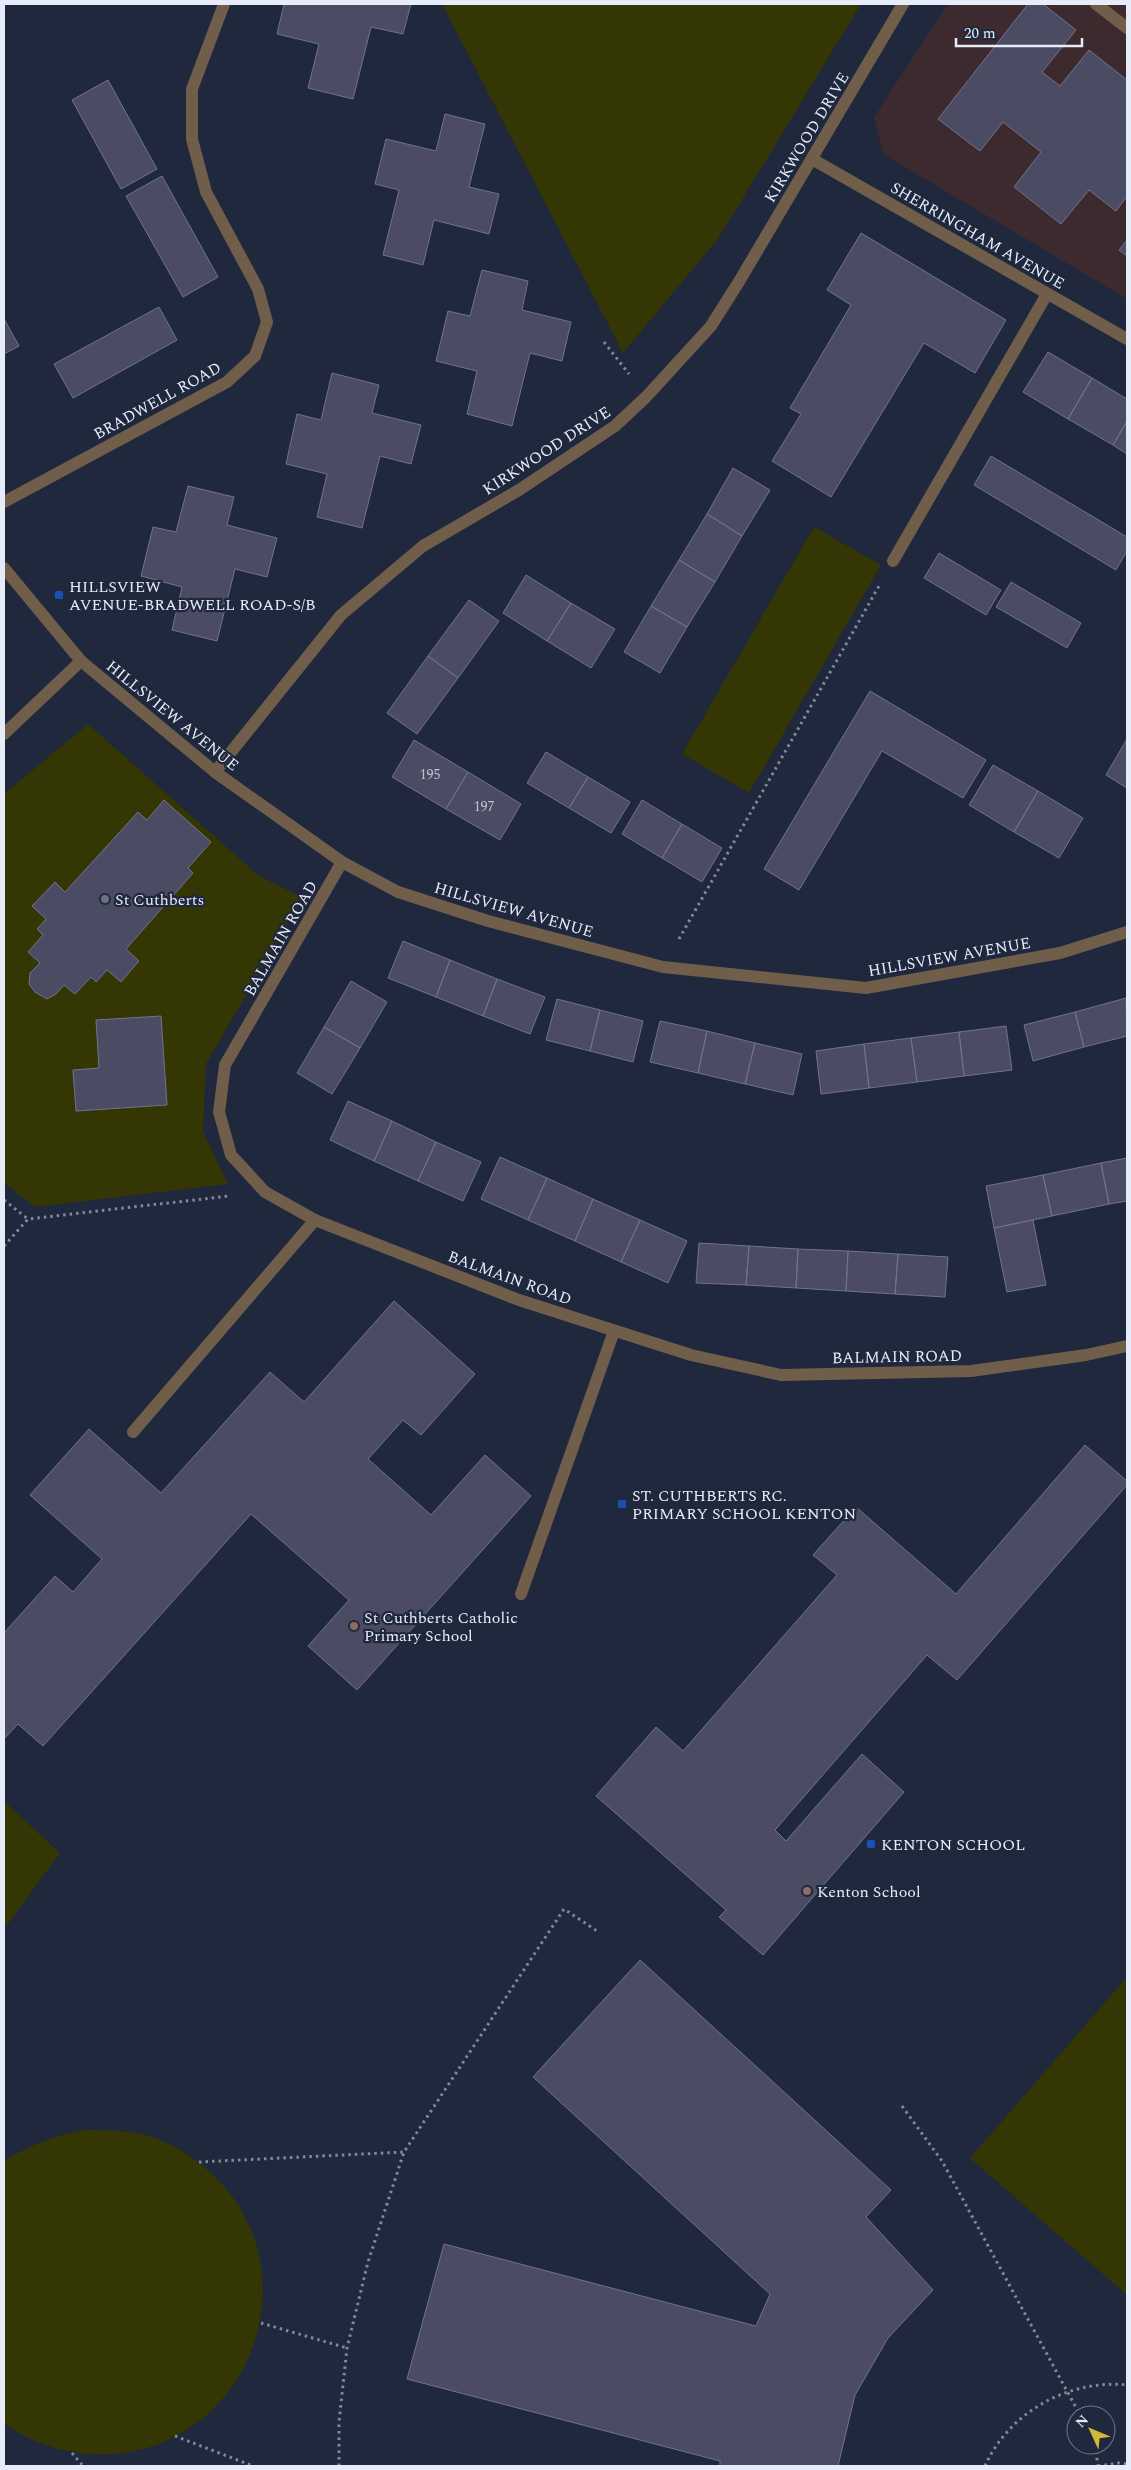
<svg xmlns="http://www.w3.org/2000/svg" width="1131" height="2470" font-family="Spectral,serif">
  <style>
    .commercial { fill: #3d2a2f }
    .green { fill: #343604 }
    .building { fill: #4b4c63; stroke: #71738c }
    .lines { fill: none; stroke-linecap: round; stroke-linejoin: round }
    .path { stroke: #81899a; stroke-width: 3; stroke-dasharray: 2.5 4; stroke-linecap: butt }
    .service { stroke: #705e4a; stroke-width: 12 }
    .minor { stroke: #705e4a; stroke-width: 12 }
    .tertiary { stroke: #705e4a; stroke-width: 12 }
    .transit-dot { fill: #1a4fb4; stroke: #1f283c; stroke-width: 2 }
    .worship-dot { fill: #6b7280; stroke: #1f283c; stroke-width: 2 }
    .education-dot { fill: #8d6e63; stroke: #1f283c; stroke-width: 2 }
    .labels { text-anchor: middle; stroke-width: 4.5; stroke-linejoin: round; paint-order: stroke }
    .number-label { font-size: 14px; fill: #bfc4d4 }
    .street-label { font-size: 16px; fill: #e6ecfa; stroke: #1f283c }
    .poi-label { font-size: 16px; fill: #e6ecfa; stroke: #1f283c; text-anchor: start }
  </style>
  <rect width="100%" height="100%" fill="#1f283c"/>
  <path class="commercial" d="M948,4H1127V299L883,154L874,117Z"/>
  <path class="green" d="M442,4H861L718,239L623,353Z
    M814,527L881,565L749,793L682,754Z
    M88,724L259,876L303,898L206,1064L203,1131L228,1184L35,1207L4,1183V794Z
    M4,1801L60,1853L4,1929Z
    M1127,1977V2295L970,2158Z
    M82,2130C103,2130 122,2130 142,2134C168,2141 192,2155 211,2173C312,2265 256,2436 122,2453C80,2458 37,2448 4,2423V2161C29,2145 53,2137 82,2130Z"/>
  <path class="building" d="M284,4H411L403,34L371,27L353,99L308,88L319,44L277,34Z
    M1028,4H1043L1076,30L1042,72L1060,86L1089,50L1127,80V196L1116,211L1089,190L1061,224L1014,187L1041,152L1003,122L980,151L938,119Z
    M108,80L157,169L121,189L72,100Z
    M445,114L485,124L469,187L499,194L489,234L434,220L423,265L383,255L399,190L375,184L386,139L436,151Z
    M162,176L218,277L183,297L126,196Z
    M861,233L1006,320L975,373L924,343L831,497L772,461L801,414L790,408L851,305L827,290Z
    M1127,240V256L1119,250Z
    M482,270L528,281L522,310L571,322L562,361L530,353L512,426L467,414L477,371L436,361L448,311L470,316Z
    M159,307L177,340L73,398L54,364Z
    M4,319L19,346L4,354Z
    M1048,352L1092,378L1068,419L1023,392Z
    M332,373L379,385L372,413L421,425L411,464L380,456L362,528L317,517L327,474L286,464L297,414L321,420Z
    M1092,378L1127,399V421L1113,445L1068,419Z
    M1127,421V454L1113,445Z
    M991,456L1127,537V551L1116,570L974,485Z
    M733,468L770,490L742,536L707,514Z
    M188,486L234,497L227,525L277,538L267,577L235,569L217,641L172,630L182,587L141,576L153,527L176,532Z
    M707,514L742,536L715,582L679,560Z
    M939,553L1001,590L986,615L924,578Z
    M679,560L715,582L687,627L651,606Z
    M526,575L571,603L547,641L503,613Z
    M1011,582L1081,623L1067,648L996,607Z
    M469,600L499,621L458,678L428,656Z
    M571,603L615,629L591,668L547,641Z
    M651,606L687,627L660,673L624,652Z
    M428,656L458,678L417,734L387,713Z
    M870,691L986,760L963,798L882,751L799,890L764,869Z
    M1127,739V788L1106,775Z
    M414,740L468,772L446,809L392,777Z
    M546,752L588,777L569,808L527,783Z
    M993,765L1038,791L1014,832L969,805Z
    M468,772L521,804L500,840L446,809Z
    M588,777L630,802L611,833L569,808Z
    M1038,791L1083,818L1059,858L1014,832Z
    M164,800L211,842L188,868L193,873L126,949L139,961L121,982L107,970L96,982L91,977L75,994L64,985L56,994L47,999L35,992L29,984L30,973L40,963L28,952L43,935L37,929L46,919L32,906L55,882L65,892L138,812L147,820Z
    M642,800L682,824L662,858L622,834Z
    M682,824L722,848L702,882L662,858Z
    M403,941L450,960L436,997L388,978Z
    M450,960L497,979L483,1016L436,997Z
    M497,979L545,997L530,1034L483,1016Z
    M351,981L387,1002L360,1048L324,1027Z
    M1126,998L1127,1036L1084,1047L1075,1012Z
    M557,999L600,1010L590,1051L546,1040Z
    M600,1010L643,1021L633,1062L590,1051Z
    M1075,1012L1084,1047L1033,1061L1024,1025Z
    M161,1016L167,1105L76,1111L73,1070L99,1068L96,1020Z
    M660,1021L707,1031L698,1073L650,1062Z
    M1006,1026L1012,1070L964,1076L959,1032Z
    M324,1027L360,1048L332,1094L297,1073Z
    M707,1031L755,1043L745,1084L698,1073Z
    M959,1032L964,1076L917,1082L911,1038Z
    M911,1038L917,1082L869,1088L864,1044Z
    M755,1043L802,1054L793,1095L745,1084Z
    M864,1044L869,1088L821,1094L816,1051Z
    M348,1101L392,1121L374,1161L330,1140Z
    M392,1121L436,1142L418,1181L374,1161Z
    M436,1142L481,1162L463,1201L418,1181Z
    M500,1157L547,1178L528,1220L481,1199Z
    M1127,1158V1201L1109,1204L1101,1163Z
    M1101,1163L1109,1204L1052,1216L1043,1175Z
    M1043,1175L1052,1216L994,1228L986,1186Z
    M547,1178L593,1199L575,1241L528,1220Z
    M593,1199L640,1220L621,1262L575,1241Z
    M640,1220L687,1241L668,1283L621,1262Z
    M1033,1220L1046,1285L1007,1292L994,1228Z
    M699,1243L749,1246L746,1285L696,1283Z
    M749,1246L798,1249L796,1288L746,1285Z
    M798,1249L848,1251L846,1291L796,1288Z
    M848,1251L898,1254L895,1294L846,1291Z
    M898,1254L948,1257L945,1297L895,1294Z
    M394,1301L475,1374L421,1435L403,1420L368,1459L431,1515L485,1455L531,1496L357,1690L308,1646L349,1600L251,1514L43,1746L18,1724L4,1739V1633L55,1576L73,1592L102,1559L30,1495L89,1429L161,1493L270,1372L304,1402Z
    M1085,1445L1127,1481V1485L957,1680L927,1655L775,1830L786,1841L862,1754L904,1792L763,1955L719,1917L726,1910L596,1796L656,1727L683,1751L837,1575L813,1555L856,1507L956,1594Z
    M640,1960L891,2190L866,2217L933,2290L888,2338L855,2395L838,2466H720V2461L407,2379L444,2244L756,2326L770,2294L533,2077Z"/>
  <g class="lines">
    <path class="path" d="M604,342L629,374
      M679,939L879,586
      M4,1200L28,1219
      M4,1246L28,1219L229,1196
      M902,2106L942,2161L1080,2415
      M199,2162L404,2152
      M261,2323L347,2348
      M175,2436L253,2466
      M1095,2445L1098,2466
      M72,2453L83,2466
      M339,2466V2422L347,2348L368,2262L404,2152L564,1909L597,1931
      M985,2466C1009,2412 1069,2379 1127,2385
      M1098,2466L1119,2463L1127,2464"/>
    <path class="service" d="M1096,4L1127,28
      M893,561L1047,294
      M133,1432L315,1220
      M521,1594L614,1331"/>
    <path class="minor" d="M812,159L1127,339
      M4,502L227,382L255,356L267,322L258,289L206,192L192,139V89L224,4
      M4,734L81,661
      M215,772L342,862L398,892L488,921L663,967L866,988L1060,953L1127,932
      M342,862L225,1065L219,1112L231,1155L265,1192L315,1220L519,1300L691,1355L781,1375L971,1371L1086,1355L1127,1346"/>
    <path class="tertiary" d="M4,568L81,661L215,772L341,615L423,546L519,490L615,426L646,397L711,326L740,280L903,4"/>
  </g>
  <g class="transit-dot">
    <rect x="54" y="590" width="10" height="10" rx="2.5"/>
    <rect x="617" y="1499" width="10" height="10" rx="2.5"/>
    <rect x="866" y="1839" width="10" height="10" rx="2.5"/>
  </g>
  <circle class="worship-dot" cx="105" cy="899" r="5"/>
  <g class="education-dot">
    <circle cx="354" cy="1626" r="5"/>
    <circle cx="807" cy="1891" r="5"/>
  </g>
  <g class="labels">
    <g class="number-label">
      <text x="430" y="779">195</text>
      <text x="484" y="811">197</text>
    </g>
    <g class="street-label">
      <text transform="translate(806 137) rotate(-59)" y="6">KIRKWOOD DRIVE</text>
      <text transform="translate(978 235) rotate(30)" y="6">SHERRINGHAM AVENUE</text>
      <text transform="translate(157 400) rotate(-29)" y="6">BRADWELL ROAD</text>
      <text transform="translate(546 450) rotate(-33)" y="6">KIRKWOOD DRIVE</text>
      <text transform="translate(173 715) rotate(39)" y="6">HILLSVIEW AVENUE</text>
      <text transform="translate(514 909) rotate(16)" y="6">HILLSVIEW AVENUE</text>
      <text transform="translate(280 938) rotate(-60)" y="6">BALMAIN ROAD</text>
      <text transform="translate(949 956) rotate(-10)" y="6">HILLSVIEW AVENUE</text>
      <text transform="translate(510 1277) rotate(20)" y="6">BALMAIN ROAD</text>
      <text transform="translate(897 1356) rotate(-1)" y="6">BALMAIN ROAD</text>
    </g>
    <g class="poi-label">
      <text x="69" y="592">HILLSVIEW<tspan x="69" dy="18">AVENUE-BRADWELL ROAD-S/B</tspan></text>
      <text x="115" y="905">St Cuthberts</text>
      <text x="632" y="1501">ST. CUTHBERTS RC.<tspan x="632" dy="18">PRIMARY SCHOOL KENTON</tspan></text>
      <text x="364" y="1623">St Cuthberts Catholic<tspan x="364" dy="18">Primary School</tspan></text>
      <text x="881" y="1850">KENTON SCHOOL</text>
      <text x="817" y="1897">Kenton School</text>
    </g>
  </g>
  <rect width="1131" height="2470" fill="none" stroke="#e6ecfa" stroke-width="10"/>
  <g transform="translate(1091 2430) rotate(314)"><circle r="24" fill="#1f283c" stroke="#6f7688"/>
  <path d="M0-4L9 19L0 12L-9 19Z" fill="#ceb938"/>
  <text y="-8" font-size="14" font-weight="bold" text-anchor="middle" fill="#e6ecfa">N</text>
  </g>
  <path d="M956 38v8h126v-8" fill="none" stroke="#e6ecfa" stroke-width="2.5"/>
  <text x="964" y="38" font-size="15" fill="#e6ecfa" stroke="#1f283c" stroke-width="4" paint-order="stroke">20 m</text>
</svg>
